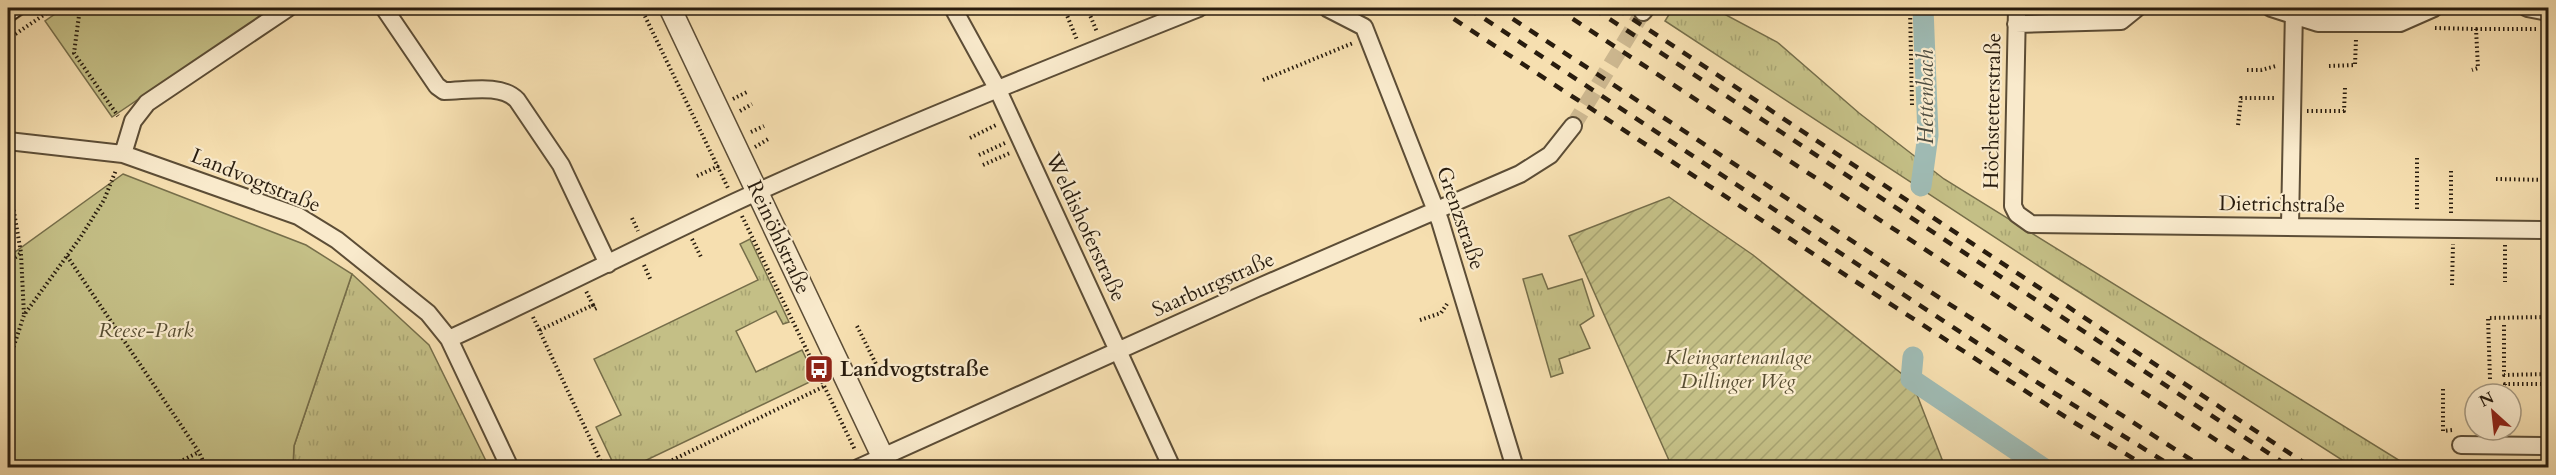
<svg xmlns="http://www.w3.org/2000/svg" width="2556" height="475" font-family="Cardo,serif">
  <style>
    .grass { fill: url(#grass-tufts); stroke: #766e4a; stroke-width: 1.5 }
    .park { fill: #c4bf86; stroke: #766e4a; stroke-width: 1.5 }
    .garden { fill: url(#garden-furrows); stroke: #766e4a; stroke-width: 1.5 }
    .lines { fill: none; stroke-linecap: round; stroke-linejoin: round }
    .canal { stroke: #9fbbb4; stroke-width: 21 }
    .minor-tunnel { stroke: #cdb890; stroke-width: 16; stroke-dasharray: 16 8; stroke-linecap: butt }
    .service-casing { stroke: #5c4d36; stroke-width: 11 }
    .minor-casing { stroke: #5c4d36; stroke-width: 20 }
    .tertiary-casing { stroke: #5c4d36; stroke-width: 24 }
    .path { stroke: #281c0e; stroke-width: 4; stroke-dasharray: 1.5 3; stroke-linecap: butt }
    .service { stroke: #f9eacc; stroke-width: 8 }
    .minor { stroke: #f9eacc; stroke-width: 16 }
    .tertiary { stroke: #f9eacc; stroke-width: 21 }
    .tram { stroke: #281c0e; stroke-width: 1.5 }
    .rail { stroke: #281c0e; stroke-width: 4.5; stroke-dasharray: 10 10; stroke-linecap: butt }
    .labels { text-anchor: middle; stroke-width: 4.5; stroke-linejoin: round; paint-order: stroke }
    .street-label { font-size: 21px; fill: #281c0e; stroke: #f9eacc }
    .park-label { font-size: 21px; font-style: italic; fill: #574d32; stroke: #f9eacc }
    .poi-label { font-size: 21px; font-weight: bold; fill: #281c0e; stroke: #f9eacc; text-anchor: start }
    .water-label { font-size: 22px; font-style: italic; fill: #4c4c40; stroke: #f9eacc }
  </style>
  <defs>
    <pattern id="grass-tufts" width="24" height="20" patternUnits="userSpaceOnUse" patternTransform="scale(1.5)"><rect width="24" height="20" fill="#c4bf86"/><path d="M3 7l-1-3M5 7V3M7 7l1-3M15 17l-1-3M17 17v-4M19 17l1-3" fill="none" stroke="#a8a472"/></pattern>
    <pattern id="garden-furrows" width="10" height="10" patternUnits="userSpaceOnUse" patternTransform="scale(1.5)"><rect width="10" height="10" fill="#c4bf86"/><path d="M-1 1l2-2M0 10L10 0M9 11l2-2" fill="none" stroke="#a8a472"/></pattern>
  </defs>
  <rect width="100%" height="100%" fill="#f6dfb0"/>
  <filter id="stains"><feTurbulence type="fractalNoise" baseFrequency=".00333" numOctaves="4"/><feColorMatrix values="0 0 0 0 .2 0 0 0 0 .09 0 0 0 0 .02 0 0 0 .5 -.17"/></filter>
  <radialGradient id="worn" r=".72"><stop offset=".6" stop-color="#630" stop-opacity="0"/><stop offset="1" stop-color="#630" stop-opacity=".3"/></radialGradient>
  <path class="grass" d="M1673,8H1713L1777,42L1859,113L1944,179L2410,467H2353L2054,276L1665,21Z
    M750,239L789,322L783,324L776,311L736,331L756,372L802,350L816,379L632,467H615L596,427L621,415L594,359L758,280L740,244Z
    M352,274L429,345L489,467L293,468L294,446Z
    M1542,274L1548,289L1582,279L1594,316L1580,325L1590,348L1559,359L1563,373L1551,377L1523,279Z"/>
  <path class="park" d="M64,8H273L112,117L45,21Z
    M123,174L306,245L352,274L294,446L293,467H8V257Z"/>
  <path class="garden" d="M1669,197L1753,255L1912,382L1945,467H1672L1569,236Z"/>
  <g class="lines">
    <path class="canal" d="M1921,186L1928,135L1923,8
      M1913,357L1911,379L2043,468"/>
    <path class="minor-tunnel" d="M1573,126L1643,12"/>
    <g class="service-casing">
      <path id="service" d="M8,19L24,8"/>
    </g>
    <g class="minor-casing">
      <path id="minor" d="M384,8L437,86L444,91C466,91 501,83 517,100L561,165L608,264
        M953,8L997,88L1172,468
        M1327,8L1364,27L1440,221L1515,468
        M2017,8L2013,206L2017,214L2031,224L2548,230
        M2271,8L2318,23H2400L2434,8
        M2527,8L2548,12
        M1643,12L1646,8
        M2016,24L2121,21L2137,8
        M8,141L123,154L298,216L337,240L428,313L449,339L510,468
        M123,154L133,121L147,103L288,8
        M2290,226L2294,8
        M449,339C545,295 639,247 735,202C888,132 1044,70 1199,8
        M2461,445L2548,446
        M858,468L1257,288L1520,174L1550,155L1573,126"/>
    </g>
    <g class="tertiary-casing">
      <path id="tertiary" d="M670,8L888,468"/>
    </g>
    <path class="path" d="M80,8L74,53L118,116
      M641,8L728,188
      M1064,8L1077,40
      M1087,8L1097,32
      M2435,28L2476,29L2478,68L2472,70
      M2476,29H2536
      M8,39L54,8
      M2329,66L2355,65L2356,39
      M2247,70H2261L2276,66
      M1263,80L1353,43
      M733,99L749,91
      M1912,105L1910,8H1932
      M740,111L752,104
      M2307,111H2344L2345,88
      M2238,125L2241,98H2276
      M751,132L764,126
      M970,138L996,125
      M755,147L770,138
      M979,155L1005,143
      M2417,158V211
      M983,165L1010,153
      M697,176L719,166
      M2496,179L2548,180
      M2451,213V168
      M742,216L855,450
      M632,218L638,231
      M692,239L701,257L703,256
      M2505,245V282
      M21,254L24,315
      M67,256L199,452L206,468
      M8,263L21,253L8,177
      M644,265L651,281
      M2452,285L2453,244
      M593,305L595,309L597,308
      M533,317L604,468
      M1420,320L1441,313L1447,304
      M2504,325V375L2548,374
      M857,326L877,366
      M540,330L593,305L586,291
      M8,364L24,315L80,238L104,200L116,170
      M2490,379L2488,318L2548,317
      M2443,389V431L2452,430
      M2505,394V384H2548
      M763,466V468
      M8,467V468
      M167,468L199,452
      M656,468L825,386"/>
    <use href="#service" class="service"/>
    <use href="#minor" class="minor"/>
    <use href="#tertiary" class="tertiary"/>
    <path class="tram" d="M8,24L31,8"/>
    <path class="rail" d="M1437,8L1864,287L2075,423L2149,468
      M1468,8L2035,381L2175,468
      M1496,8L1898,271L2204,468
      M1556,8L2259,468
      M1593,8L2291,468
      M1616,8L2312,468"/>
  </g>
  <defs>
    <g id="bus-square" transform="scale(1.5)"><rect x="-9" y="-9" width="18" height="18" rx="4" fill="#8f2418" stroke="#f9eacc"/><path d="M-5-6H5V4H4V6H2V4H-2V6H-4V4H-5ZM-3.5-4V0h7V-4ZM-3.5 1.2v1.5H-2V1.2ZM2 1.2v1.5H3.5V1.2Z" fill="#fff"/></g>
  </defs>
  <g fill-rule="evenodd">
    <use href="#bus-square" x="819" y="369"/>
  </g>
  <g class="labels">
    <g class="street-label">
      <text transform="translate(1992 111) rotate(-89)" y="7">Höchstetterstraße</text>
      <text transform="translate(256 180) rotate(22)" y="7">Landvogtstraße</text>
      <text transform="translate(2282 204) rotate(1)" y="7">Dietrichstraße</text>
      <text transform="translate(1461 218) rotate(71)" y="7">Grenzstraße</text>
      <text transform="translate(1086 227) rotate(65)" y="7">Weldishoferstraße</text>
      <text transform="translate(779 237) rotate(65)" y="7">Reinöhlstraße</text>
      <text transform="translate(1213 284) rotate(-24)" y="7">Saarburgstraße</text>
    </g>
    <g class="park-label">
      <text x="146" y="337">Reese-Park</text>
      <text x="1738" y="364">Kleingartenanlage<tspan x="1738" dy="24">Dillinger Weg</tspan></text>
    </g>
    <g class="poi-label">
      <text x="840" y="376">Landvogtstraße</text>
    </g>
    <g class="water-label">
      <text transform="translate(1925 97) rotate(-90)" y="8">Hettenbach</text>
    </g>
  </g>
  <rect width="2556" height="475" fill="none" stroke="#f6dfb0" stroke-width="30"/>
  <rect x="9" y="9" width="2538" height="457" fill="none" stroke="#281c0e" stroke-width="3"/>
  <rect x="15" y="15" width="2526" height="445" fill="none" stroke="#281c0e" stroke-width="1.5"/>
  <g transform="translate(2493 412) rotate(333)"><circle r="28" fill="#f9eacc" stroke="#a59880" stroke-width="1.5"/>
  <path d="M0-4.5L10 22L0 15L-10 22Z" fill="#8f2418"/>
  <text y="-9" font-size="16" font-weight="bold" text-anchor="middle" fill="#281c0e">N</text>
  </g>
  <rect width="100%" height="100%" filter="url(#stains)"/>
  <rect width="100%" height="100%" fill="url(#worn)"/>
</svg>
